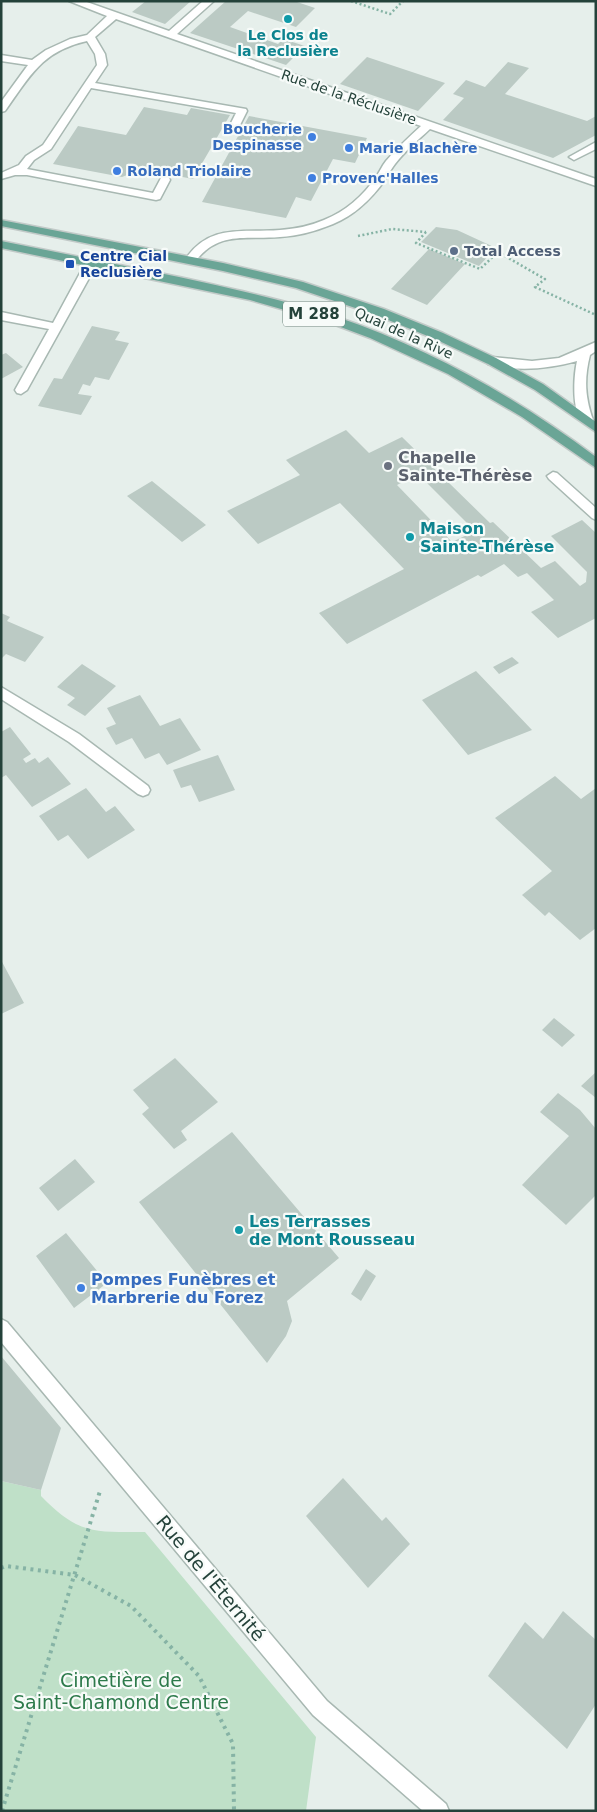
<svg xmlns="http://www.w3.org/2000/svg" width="597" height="1812" font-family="'DejaVu Sans',sans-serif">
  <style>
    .green { fill: #bfe0c8 }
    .building { fill: #bbcac4; fill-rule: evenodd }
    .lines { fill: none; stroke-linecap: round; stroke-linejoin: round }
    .minor-casing { stroke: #a8b8b2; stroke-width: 3 }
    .major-casing { stroke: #c2cac8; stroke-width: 3 }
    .path-far1 { stroke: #86b3a5; stroke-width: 2.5; stroke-dasharray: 2 2.5; stroke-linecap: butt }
    .path { stroke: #86b3a5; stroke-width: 4; stroke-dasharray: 3 4.5; stroke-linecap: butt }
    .minor { fill: #fff; fill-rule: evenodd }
    .major { fill: #6aa596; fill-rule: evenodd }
    .culture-dot { fill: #0f9aa8; stroke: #f7fbf9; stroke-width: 2 }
    .shop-dot { fill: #3f7fe0; stroke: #f7fbf9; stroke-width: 2 }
    .service-dot { fill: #5c6f8a; stroke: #f7fbf9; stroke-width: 2 }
    .transit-dot { fill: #1a4fb4; stroke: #f7fbf9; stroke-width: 2 }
    .worship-dot { fill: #6b7280; stroke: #f7fbf9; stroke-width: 2 }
    .labels { text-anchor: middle; stroke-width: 4.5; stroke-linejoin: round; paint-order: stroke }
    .far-culture-label { font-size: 14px; font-weight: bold; fill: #0d838f; stroke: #f7fbf9 }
    .far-street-label { font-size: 14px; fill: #24423a; stroke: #f7fbf9 }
    .far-shop-label { font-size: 14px; font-weight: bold; fill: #366cbe; stroke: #f7fbf9; text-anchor: start }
    .far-service-label { font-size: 14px; font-weight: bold; fill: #4e5e75; stroke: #f7fbf9; text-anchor: start }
    .far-transit-label { font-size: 14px; font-weight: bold; fill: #164399; stroke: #f7fbf9; text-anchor: start }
    .shield { fill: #f7fbf9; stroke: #637a73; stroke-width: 1 }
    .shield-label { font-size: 15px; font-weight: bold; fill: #24423a }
    .worship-label { font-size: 16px; font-weight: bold; fill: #5b616d; stroke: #f7fbf9; text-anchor: start }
    .culture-label { font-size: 16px; font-weight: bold; fill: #0d838f; stroke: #f7fbf9; text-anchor: start }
    .shop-label { font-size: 16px; font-weight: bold; fill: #366cbe; stroke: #f7fbf9; text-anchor: start }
    .near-street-label { font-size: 19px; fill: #24423a; stroke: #f7fbf9 }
    .near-park-label { font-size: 19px; fill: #2d7a4b; stroke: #f7fbf9 }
  </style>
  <rect width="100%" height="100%" fill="#e6efeb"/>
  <path class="green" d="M1,1481L41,1490V1496C79,1535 94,1532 145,1532L316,1737L306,1811H1Z"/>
  <path class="building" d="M146,1H191L165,24L132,12Z
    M226,1H294L315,8L296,27L248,11L230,27L278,44L283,39L305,46L286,65L190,33Z
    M367,57L445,83L418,111L340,84Z
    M508,62L529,68L505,94L587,121L596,116V135L553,158L443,120L464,98L453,94L466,80L485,87Z
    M144,107L187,115L191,108L230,115L193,179L136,168L132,173L122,177L53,164L78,126L126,135Z
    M249,116L367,138L355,163L333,159L311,201L296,197L286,218L202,202Z
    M436,227L457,230L496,248L479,266L421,242Z
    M429,249L465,264L427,305L391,289Z
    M92,326L120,332L115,340L129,343L109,380L95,377L90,386L83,384L78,394L92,396L81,415L38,406L54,378L62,379Z
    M6,353L23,367L1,379V355Z
    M346,430L369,453L402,437L490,523L493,522L541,568L555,561L580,586L586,582L587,572L551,536L582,520L596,533V618L558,638L531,612L554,600L527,573L518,577L504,564L481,577L478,575L347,644L319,613L404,569L340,503L258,544L227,511L300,475L286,460ZM418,474L475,531L452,542L397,485Z
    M152,481L206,525L182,542L127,496Z
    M1,613L10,617L7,621L44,637L25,662L6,654L1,659Z
    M512,657L519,663L499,674L493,667Z
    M82,664L116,686L85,716L67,705L75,698L57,687Z
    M476,671L532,730L468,755L422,700Z
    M140,695L160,726L180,718L201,750L167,765L159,753L145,759L132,738L116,745L106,728L116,724L107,708Z
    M10,727L31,754L23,759L26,763L35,758L39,763L48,757L71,784L32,807L6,775L1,778V732Z
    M218,755L235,790L199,802L191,785L181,788L173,770Z
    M555,776L581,799L596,788V928L580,940L549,912L545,916L522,895L552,871L495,818Z
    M86,788L106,812L115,806L135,830L88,859L68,835L58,841L39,816Z
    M1,960L24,1003L1,1014Z
    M554,1018L575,1035L562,1047L542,1030Z
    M175,1058L218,1102L181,1131L187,1140L174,1149L142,1114L149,1108L133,1090Z
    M596,1072V1098L581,1086Z
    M558,1093L580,1110L596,1129V1195L566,1225L522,1185L569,1136L540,1112Z
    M232,1132L339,1258L287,1301L292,1321L286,1336L267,1363L139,1202Z
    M75,1159L95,1182L58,1211L39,1188Z
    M66,1233L107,1283L74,1308L36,1256Z
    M366,1269L376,1276L361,1301L351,1294Z
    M1,1356L61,1428L41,1490L1,1481Z
    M343,1478L382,1521L386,1517L410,1544L368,1588L306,1516Z
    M563,1611L596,1640V1704L567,1749L488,1676L525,1622L543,1639Z"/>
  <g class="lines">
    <g class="minor-casing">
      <path id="minor" d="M69,1H84L169,31L203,1H214L177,34L596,179V186L430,129C418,140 405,151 395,164C391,169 388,175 385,180C371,199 355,215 333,224C316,231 298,236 280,237C245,240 218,230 194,263H186L184,261C209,223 241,233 280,230C295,229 310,226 324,220C346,211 363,196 376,177C380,171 382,166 386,161C397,148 409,137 421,126L116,19L95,37L105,54L107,65L95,83L246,109L247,111L237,131H229L228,129L236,113L91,88L51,149L34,160L27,169L153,193L161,178H169L170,180L160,199L156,200L27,175H15L1,179V173L19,165L26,156L43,145L97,65L95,54L87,41C42,51 30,76 5,111L1,112V102L28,65L1,61V55L32,60L46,50L70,39L87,35L107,16Z
        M596,142V149L574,160L569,157Z
        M92,258L98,262L27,390L21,394L17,393L15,390L49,329L1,320V312L53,323L86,262Z
        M596,342V351L590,355C584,379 585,397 593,420L587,424C570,419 574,374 577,361C548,369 517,372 488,364L486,361L492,357L532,361L559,358Z
        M553,472L557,473L596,508V520L592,518L549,479L547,476Z
        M1,687L79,734L148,786L150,790L148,794L143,796L138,794L69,742L1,699Z
        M1,1319L7,1322L327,1701L446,1804L449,1811H423L313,1715L1,1342Z"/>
    </g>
    <g class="major-casing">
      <path id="major" d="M1,220L223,263L303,282L384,309L443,333L496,358L543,384L596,422V432L535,390L488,364L435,339L376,315L296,288L223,271L1,226Z
        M1,241C61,253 120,265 179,277C233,289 285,300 337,317C431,349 517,398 596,457V468L522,417L448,374L370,338L330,323L250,300L1,248Z"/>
    </g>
    <path class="path-far1" d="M351,1L390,14L403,1
      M426,232L416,243L480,269L498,252L545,279L535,287L596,315
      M358,236L392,229L426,232"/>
    <path class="path" d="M1,1568L6,1566L75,1575L131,1606L199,1676L233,1744L234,1811
      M2,1811L100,1491"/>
    <use href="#minor" class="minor"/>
    <use href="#major" class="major"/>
  </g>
  <g class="culture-dot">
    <circle cx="288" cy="19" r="5"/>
    <circle cx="410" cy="537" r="5"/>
    <circle cx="239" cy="1230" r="5"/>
  </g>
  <g class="shop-dot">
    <circle cx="312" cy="137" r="5"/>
    <circle cx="349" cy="148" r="5"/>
    <circle cx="117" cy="171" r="5"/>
    <circle cx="312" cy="178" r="5"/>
    <circle cx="81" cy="1288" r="5"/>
  </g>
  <circle class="service-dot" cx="454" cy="251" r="5"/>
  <rect class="transit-dot" x="65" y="259" width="10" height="10" rx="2.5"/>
  <circle class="worship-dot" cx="388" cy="466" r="5"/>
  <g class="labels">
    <g class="far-culture-label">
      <text x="288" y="40">Le Clos de<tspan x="288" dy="16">la Reclusière</tspan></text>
    </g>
    <g class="far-street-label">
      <text transform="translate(349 97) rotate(19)" y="5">Rue de la Réclusière</text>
      <text transform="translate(404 333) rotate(24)" y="5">Quai de la Rive</text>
    </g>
    <g class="far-shop-label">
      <text x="302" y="134" text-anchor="end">Boucherie<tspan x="302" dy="16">Despinasse</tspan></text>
      <text x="359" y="153">Marie Blachère</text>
      <text x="127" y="176">Roland Triolaire</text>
      <text x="322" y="183">Provenc'Halles</text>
    </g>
    <g class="far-service-label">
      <text x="464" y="256">Total Access</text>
    </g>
    <g class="far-transit-label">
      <text x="80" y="261">Centre Cial<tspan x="80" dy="16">Reclusière</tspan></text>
    </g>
    <rect class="shield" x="283" y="301.5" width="62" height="25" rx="4"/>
    <g class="shield-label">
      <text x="314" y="319">M 288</text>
    </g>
    <g class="worship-label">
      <text x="398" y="463">Chapelle<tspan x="398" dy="18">Sainte-Thérèse</tspan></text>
    </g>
    <g class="culture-label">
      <text x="420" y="534">Maison<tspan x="420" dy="18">Sainte-Thérèse</tspan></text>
      <text x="249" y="1227">Les Terrasses<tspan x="249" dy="18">de Mont Rousseau</tspan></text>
    </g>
    <g class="shop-label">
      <text x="91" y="1285">Pompes Funèbres et<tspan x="91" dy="18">Marbrerie du Forez</tspan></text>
    </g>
    <g class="near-street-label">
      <text transform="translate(211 1578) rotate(50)" y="7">Rue de l'Éternité</text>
    </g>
    <g class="near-park-label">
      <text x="121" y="1687">Cimetière de<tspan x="121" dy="22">Saint-Chamond Centre</tspan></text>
    </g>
  </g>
  <rect width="597" height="1812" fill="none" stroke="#24423a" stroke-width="5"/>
</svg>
